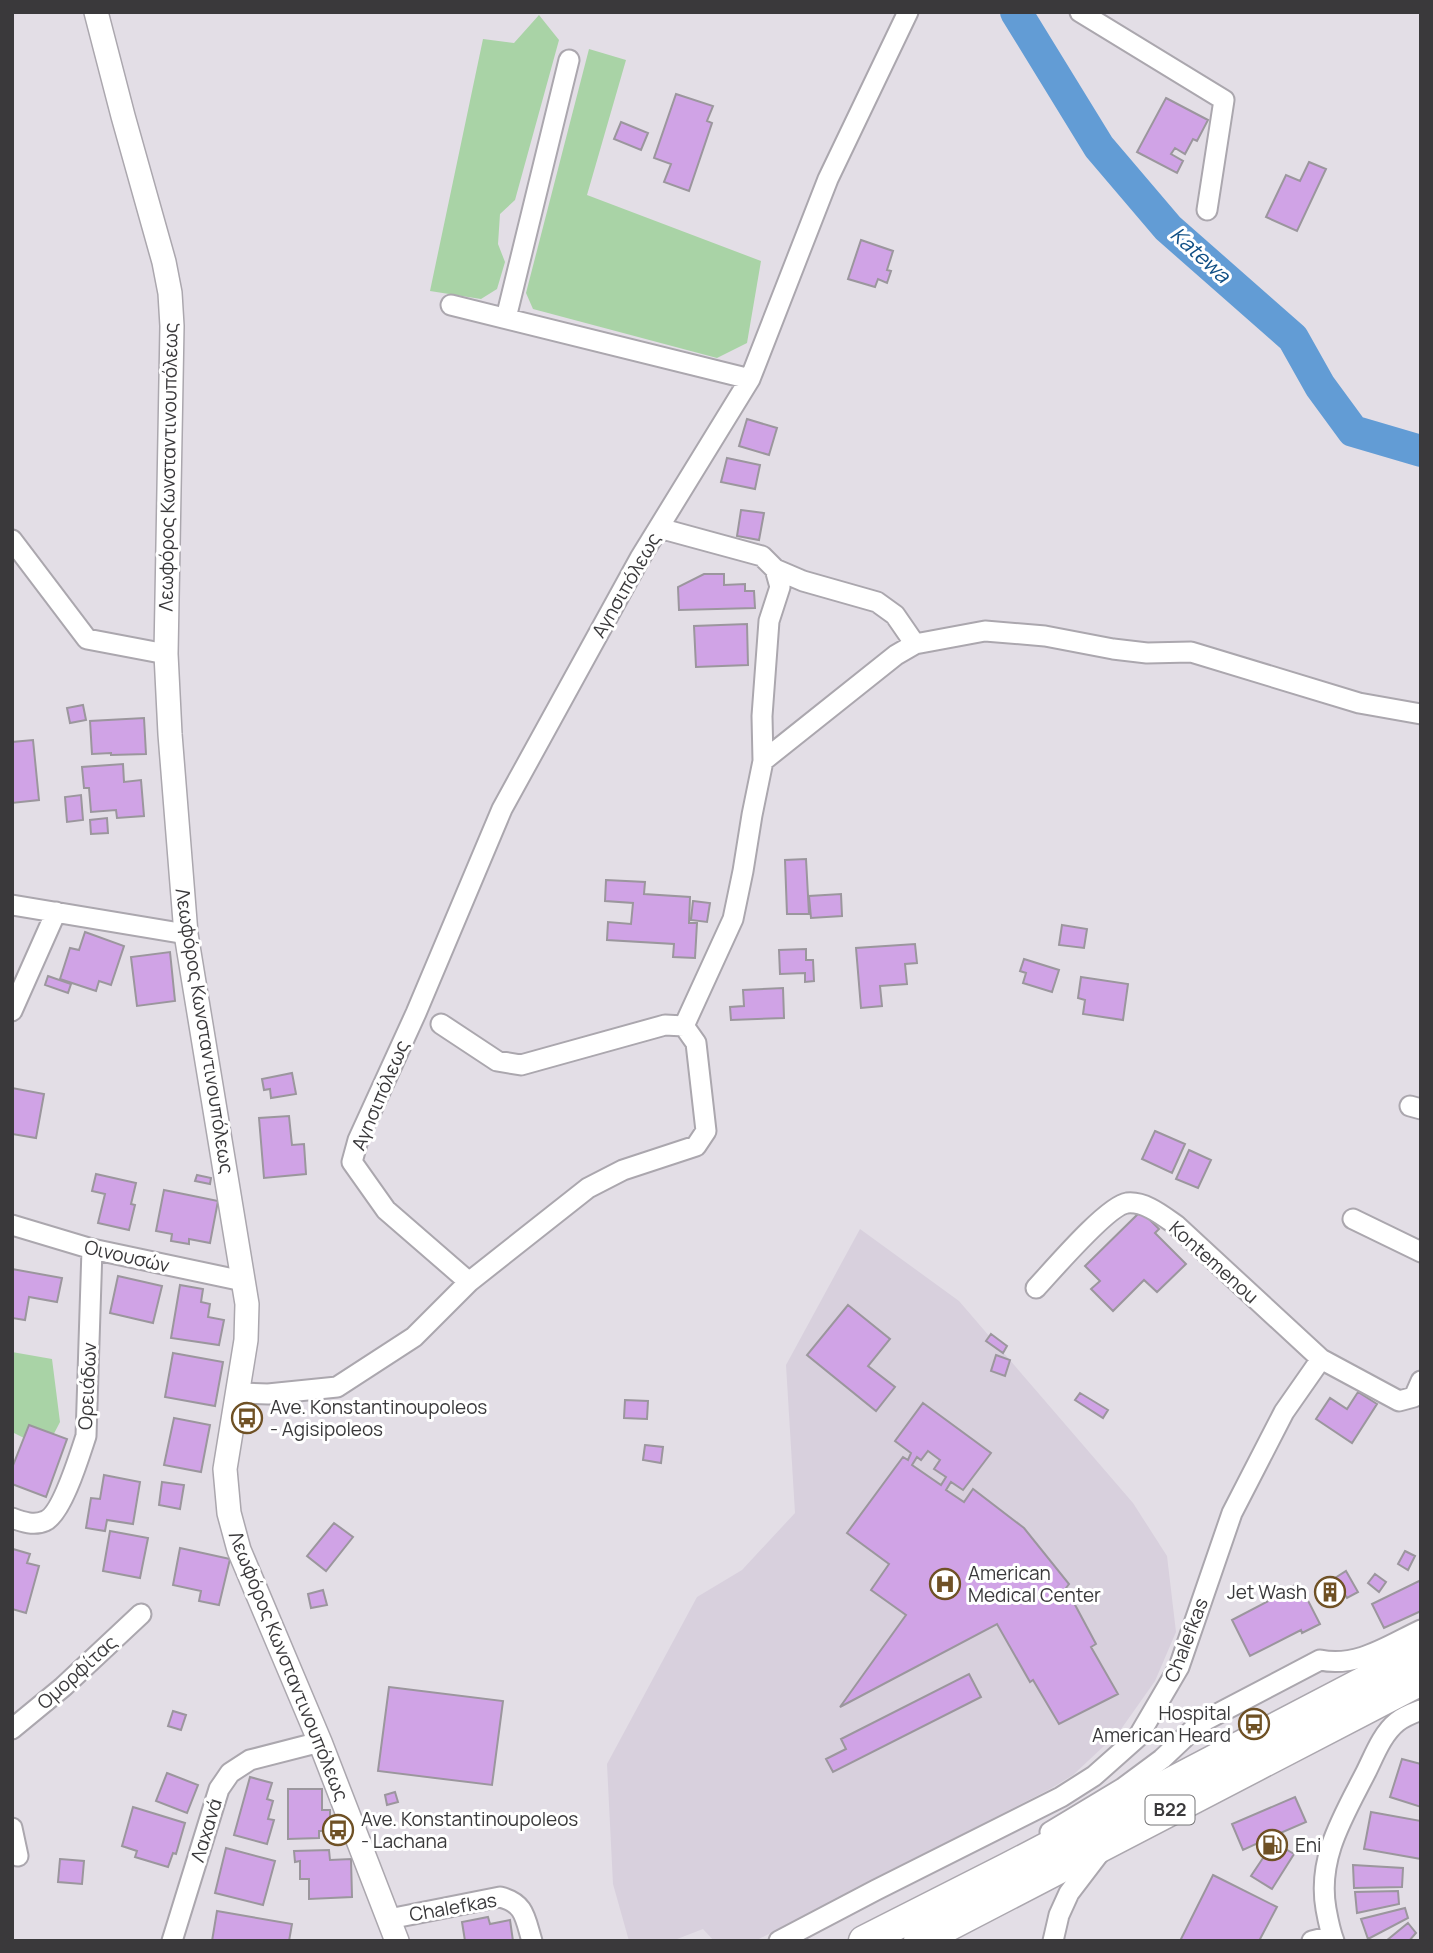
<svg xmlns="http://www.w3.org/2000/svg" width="1433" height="1953" font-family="Manrope,sans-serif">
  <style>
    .built { fill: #d8d0dd }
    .green { fill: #a9d3a6 }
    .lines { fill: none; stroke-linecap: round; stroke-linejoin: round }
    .river { stroke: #629cd5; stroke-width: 32 }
    .building { fill: #d0a3e6; stroke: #9b969d; stroke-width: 2; fill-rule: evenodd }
    .minor-casing { stroke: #aba7ae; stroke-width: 23 }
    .tertiary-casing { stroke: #aba7ae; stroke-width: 26 }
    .primary-casing { stroke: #aba7ae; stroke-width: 33 }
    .minor { stroke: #fff; stroke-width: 19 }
    .tertiary { stroke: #fff; stroke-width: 23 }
    .primary { stroke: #fff; stroke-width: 30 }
    .labels { text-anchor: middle; stroke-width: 6; stroke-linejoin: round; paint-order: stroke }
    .shield { fill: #fff; stroke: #757476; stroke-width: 2 }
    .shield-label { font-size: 18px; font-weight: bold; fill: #3a393b }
    .street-label { font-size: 19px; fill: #3a393b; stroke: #fff }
    .poi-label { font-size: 19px; fill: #3a393b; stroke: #fff; text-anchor: start }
    .water-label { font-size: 21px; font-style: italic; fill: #104f85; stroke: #fff }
  </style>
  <rect width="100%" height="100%" fill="#e3dee6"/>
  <path class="built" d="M860,1229L959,1301L1133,1503L1167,1556L1176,1632L1155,1681L1119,1732L1073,1775L1050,1789L755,1941H714L703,1929L672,1941H629L613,1884L607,1764L697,1597L742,1570L795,1513L786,1365Z"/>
  <path class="green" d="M539,15L559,40L515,200L500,214L498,244L505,262L497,289L481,299L430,291L483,39L514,43Z
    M589,49L626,60L587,195L761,261L747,343L717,358L533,309L526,293Z
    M12,1352L52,1359L60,1422L46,1449L12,1432Z"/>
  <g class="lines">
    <path class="river" d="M1016,12L1099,147L1168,228L1293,338L1320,386L1353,431L1421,451"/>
  </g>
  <path class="building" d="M676,94L713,106L707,121L712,123L689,191L664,182L671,164L654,158Z
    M1166,98L1208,120L1197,141L1193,139L1185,154L1175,148L1171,154L1183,161L1177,173L1137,152Z
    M621,122L648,133L641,150L614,139Z
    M1309,162L1326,169L1297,231L1266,217L1286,175L1300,181Z
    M861,240L893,251L887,270L891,271L887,283L878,279L875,287L848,279Z
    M747,419L777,428L769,455L739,446Z
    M727,458L760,465L755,489L721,482Z
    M741,510L764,513L759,540L737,536Z
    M704,574H724V585L745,584V591H754L755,608L679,610L678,587Z
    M747,624L748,665L696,667L694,626Z
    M83,705L86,720L70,723L67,708Z
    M144,718L146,754L111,755V753L92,754L90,721Z
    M33,740L39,800L12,803V742Z
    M123,764L124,782L141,780L144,816L117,818L116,810L91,812L89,788H84L82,767Z
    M81,795L83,820L67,822L65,797Z
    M107,818L108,833L91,834L90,820Z
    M806,859L809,914H787L785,860Z
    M606,880L645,882L644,894L690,897L689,923H697L695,958L673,957L674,944L607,940L608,922L631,924L633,903L605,901Z
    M841,894L842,916L811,918L809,896Z
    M693,901L710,903L707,922L691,920Z
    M1062,925L1087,929L1084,948L1059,945Z
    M85,932L124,946L111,985L99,981L96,991L60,979L70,948L79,950Z
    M915,944L917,963L905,964L907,984L880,986L882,1006L861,1008L856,948Z
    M806,949V960H813L814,981L805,982V973L780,974L779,950Z
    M170,952L175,1001L137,1006L131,957Z
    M1024,959L1059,970L1052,992L1023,983L1026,973L1020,971Z
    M48,976L71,984L68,993L45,985Z
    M1081,977L1128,984L1123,1020L1083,1014L1085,1000L1078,998Z
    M783,988L784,1018L731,1020L730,1007L744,1006L743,990Z
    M292,1073L296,1094L271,1098L270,1089L264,1090L262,1079Z
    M12,1088L44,1094L36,1138L12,1134Z
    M289,1116L292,1145L304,1144L306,1174L264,1178L259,1118Z
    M1155,1131L1185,1144L1172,1173L1142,1159Z
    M1189,1150L1211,1160L1198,1188L1176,1179Z
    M96,1174L136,1183L131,1204L135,1205L129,1230L98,1223L105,1194L92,1191Z
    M197,1175L211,1178L210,1184L195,1181Z
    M164,1190L218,1201L210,1243L189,1239V1244L171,1241L172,1234L156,1231Z
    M1141,1211L1159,1229L1155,1233L1186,1264L1157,1292L1144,1280L1113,1311L1091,1289L1100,1281L1085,1266Z
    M12,1269L62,1278L57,1302L29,1297L25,1320L12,1318Z
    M118,1276L162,1286L153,1323L110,1313Z
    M180,1285L203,1289L201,1302L210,1304L208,1317L224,1320L219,1345L171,1338Z
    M848,1305L890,1339L868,1366L895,1387L876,1411L807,1355Z
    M991,1334L1007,1346L1003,1353L986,1341Z
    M173,1353L223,1362L215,1406L165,1397Z
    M996,1355L1010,1360L1005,1376L991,1371Z
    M1358,1392L1377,1404L1352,1443L1316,1419L1330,1398L1347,1409Z
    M1080,1393L1108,1410L1103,1418L1075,1400Z
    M625,1400L648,1401L647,1419L624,1418Z
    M923,1403L991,1453L963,1490L951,1482L946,1490L964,1502L973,1489L1024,1528L1069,1584L1066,1588L1096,1644L1091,1647L1118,1694L1059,1724L1033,1680L1030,1682L997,1624L840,1707L906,1615L871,1590L889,1564L847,1533L903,1457L908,1460L911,1453L895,1441ZM928,1451L940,1460L934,1469L946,1477L941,1485L912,1465L917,1457L921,1460Z
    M174,1418L210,1425L201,1472L164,1465Z
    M29,1425L67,1439L46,1497L12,1484V1468Z
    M645,1445L663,1447L661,1463L643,1460Z
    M104,1475L140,1482L133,1524L107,1520L105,1531L86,1528L91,1498L100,1499Z
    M162,1482L184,1485L180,1509L159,1505Z
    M334,1523L353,1537L326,1571L307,1556Z
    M110,1531L148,1538L140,1578L103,1571Z
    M180,1548L230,1559L219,1605L199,1601L201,1591L173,1585Z
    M13,1549L30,1554L27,1563L39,1566L26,1613L12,1609Z
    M1405,1551L1415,1556L1408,1570L1398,1564Z
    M1346,1571L1358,1592L1347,1598L1335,1578Z
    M1375,1574L1386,1582L1379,1592L1368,1583Z
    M1330,1579L1341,1599L1329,1605L1318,1585Z
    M1419,1581L1421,1584V1611L1384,1628L1372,1604Z
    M1299,1583L1320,1624L1302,1633L1301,1630L1250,1656L1232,1620L1282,1594L1281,1592Z
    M323,1590L327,1605L311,1608L308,1594Z
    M969,1674L981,1697L833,1772L826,1759L846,1749L841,1739Z
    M389,1687L503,1701L492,1785L378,1771Z
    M173,1711L186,1715L181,1730L168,1726Z
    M1402,1759L1421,1764V1807L1390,1797Z
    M167,1773L198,1785L187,1813L156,1801Z
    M250,1777L272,1783L267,1799L273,1801L268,1819L274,1820L267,1844L234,1835Z
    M288,1789H322V1810H330V1831H319V1838L288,1839Z
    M395,1792L398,1802L387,1805L385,1795Z
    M1295,1797L1306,1822L1278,1834L1284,1848L1294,1854L1272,1889L1251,1876L1265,1855L1260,1842L1243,1850L1232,1824Z
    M133,1807L185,1823L176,1854L173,1853L168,1867L135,1857L137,1851L122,1846Z
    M1371,1812L1421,1821V1859L1364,1849Z
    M226,1848L275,1861L263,1905L215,1893Z
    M329,1850L330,1860L351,1859L352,1897L309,1899V1879H300V1861L295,1862L294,1851Z
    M60,1859L84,1861L82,1884L58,1882Z
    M1353,1865L1403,1868L1402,1887L1354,1888Z
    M1213,1875L1277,1907L1259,1941H1180Z
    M1398,1891L1399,1904L1357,1913L1355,1892Z
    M1405,1908L1408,1918L1368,1939L1361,1919Z
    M217,1911L292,1924L289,1941H212Z
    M488,1917L490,1924L510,1920L513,1941H465L462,1922Z
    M1408,1923L1416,1933L1409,1941H1386Z"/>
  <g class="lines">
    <g class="minor-casing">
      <path id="minor" d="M1080,12L1224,100L1207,210
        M451,305L750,379
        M506,318L569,60
        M659,528L762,556L775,569L780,587L769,621L762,716L763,761L752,815L743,871L733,919L684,1026
        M12,540L87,639L166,654
        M775,569L803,581L877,602L895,615L915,644
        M763,761L896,655L915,644L985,631L1045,636L1113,649L1147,653L1191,652L1359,703L1421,714
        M12,905L186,934
        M12,1011L56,912
        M1410,1106L1421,1109
        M1353,1219L1421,1252
        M12,1225L92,1249L243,1281
        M469,1282L386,1210L352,1162L358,1140L416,1013L502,809L640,558L750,379L828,179L908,12
        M1036,1288C1052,1271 1107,1206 1127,1203C1145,1201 1163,1216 1176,1225L1321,1359L1399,1401L1414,1397L1421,1381
        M237,1393L268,1394L337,1387L414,1337L469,1282L588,1188L623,1170L696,1146L706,1131L696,1043L684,1026L665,1025L521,1065L497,1061L441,1024
        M12,1518C23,1522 34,1526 45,1521C62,1514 80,1454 86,1436L92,1249
        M12,1729L63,1687L141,1614
        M12,1828L18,1856
        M1050,1832L1123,1788L1162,1759L1200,1723L1320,1660C1357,1668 1389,1645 1421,1630
        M389,1919L500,1897C525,1903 525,1918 532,1941
        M172,1941L219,1789L230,1773L250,1760L320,1742
        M779,1941L876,1890L1061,1797L1094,1776L1138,1737L1179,1667L1232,1513L1284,1412L1321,1359
        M1053,1941L1059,1915L1069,1893L1101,1851
        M1312,1941L1332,1936
        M1334,1941C1330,1931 1328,1920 1326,1909C1317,1858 1343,1817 1366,1772C1374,1756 1382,1734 1397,1722C1403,1717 1413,1713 1421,1710"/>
    </g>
    <g class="tertiary-casing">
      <path id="tertiary" d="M96,12L123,116L164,262L170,293L172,326L166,654L170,734L186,934L247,1304L246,1340L225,1469L229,1513L239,1550L320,1742L397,1941"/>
    </g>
    <g class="primary-casing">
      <path id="primary" d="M864,1941L1008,1868L1421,1652
        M919,1941L1421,1680"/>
    </g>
    <use href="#minor" class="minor"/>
    <use href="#tertiary" class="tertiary"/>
    <use href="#primary" class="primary"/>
  </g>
  <defs>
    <g id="bus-ring" transform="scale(1.575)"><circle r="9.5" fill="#fff" stroke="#6f5125" stroke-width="1.5"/><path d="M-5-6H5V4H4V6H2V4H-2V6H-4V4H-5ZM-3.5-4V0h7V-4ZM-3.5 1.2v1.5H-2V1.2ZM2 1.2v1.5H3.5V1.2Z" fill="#6f5125"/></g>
    <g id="hospital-ring" transform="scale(1.575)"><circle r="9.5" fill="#fff" stroke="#6f5125" stroke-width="1.5"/><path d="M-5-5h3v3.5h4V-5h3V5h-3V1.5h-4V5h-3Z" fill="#6f5125"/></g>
    <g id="building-ring" transform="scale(1.575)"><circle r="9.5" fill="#fff" stroke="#6f5125" stroke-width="1.5"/><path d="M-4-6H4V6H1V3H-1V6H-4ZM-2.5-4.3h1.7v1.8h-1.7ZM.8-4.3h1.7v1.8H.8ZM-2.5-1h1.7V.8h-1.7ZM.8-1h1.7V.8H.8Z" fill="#6f5125"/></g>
    <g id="fuel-ring" transform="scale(1.575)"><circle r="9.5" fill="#fff" stroke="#6f5125" stroke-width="1.5"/><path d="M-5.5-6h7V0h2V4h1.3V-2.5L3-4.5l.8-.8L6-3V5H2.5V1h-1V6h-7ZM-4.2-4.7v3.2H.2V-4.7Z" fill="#6f5125"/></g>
  </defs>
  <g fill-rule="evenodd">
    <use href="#bus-ring" x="247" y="1418"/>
    <use href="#hospital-ring" x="945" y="1584"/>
    <use href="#building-ring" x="1330" y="1592"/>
    <use href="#bus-ring" x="1254" y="1724"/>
    <use href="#bus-ring" x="338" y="1830"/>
    <use href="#fuel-ring" x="1272" y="1845"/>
  </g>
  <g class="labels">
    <rect class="shield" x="1145.5" y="1795.5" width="49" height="29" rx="5"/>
    <g class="shield-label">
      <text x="1170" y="1816">B22</text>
    </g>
    <g class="street-label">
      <text transform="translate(168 467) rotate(-89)" y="7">Λεωφόρος Κωνσταντινουπόλεως</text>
      <text transform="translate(626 585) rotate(-60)" y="7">Αγησιπόλεως</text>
      <text transform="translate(205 1031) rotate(81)" y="7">Λεωφόρος Κωνσταντινουπόλεως</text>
      <text transform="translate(380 1095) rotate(-67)" y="7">Αγησιπόλεως</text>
      <text transform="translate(127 1256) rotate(13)" y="7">Οινουσών</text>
      <text transform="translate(1214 1262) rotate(42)" y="7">Kontemenou</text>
      <text transform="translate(87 1386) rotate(-87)" y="7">Ορειάδων</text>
      <text transform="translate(1186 1640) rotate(-69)" y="7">Chalefkas</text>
      <text transform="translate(289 1666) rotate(68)" y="7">Λεωφόρος Κωνσταντινουπόλεως</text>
      <text transform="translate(77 1672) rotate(-42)" y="7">Ομορφίτας</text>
      <text transform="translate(206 1830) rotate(-73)" y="7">Λαχανά</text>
      <text transform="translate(453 1907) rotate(-10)" y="7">Chalefkas</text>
    </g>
    <g class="poi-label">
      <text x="270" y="1414">Ave. Konstantinoupoleos<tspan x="270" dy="22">- Agisipoleos</tspan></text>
      <text x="968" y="1580">American<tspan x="968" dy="22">Medical Center</tspan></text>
      <text x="1307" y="1599" text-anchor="end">Jet Wash</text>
      <text x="1231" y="1720" text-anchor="end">Hospital<tspan x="1231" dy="22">American Heard</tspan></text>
      <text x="361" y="1826">Ave. Konstantinoupoleos<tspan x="361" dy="22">- Lachana</tspan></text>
      <text x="1295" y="1852">Eni</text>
    </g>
    <g class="water-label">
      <text transform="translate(1200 255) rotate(42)" y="7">Katewa</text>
    </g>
  </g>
  <rect width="1433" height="1953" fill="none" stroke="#3a393b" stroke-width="28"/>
</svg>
